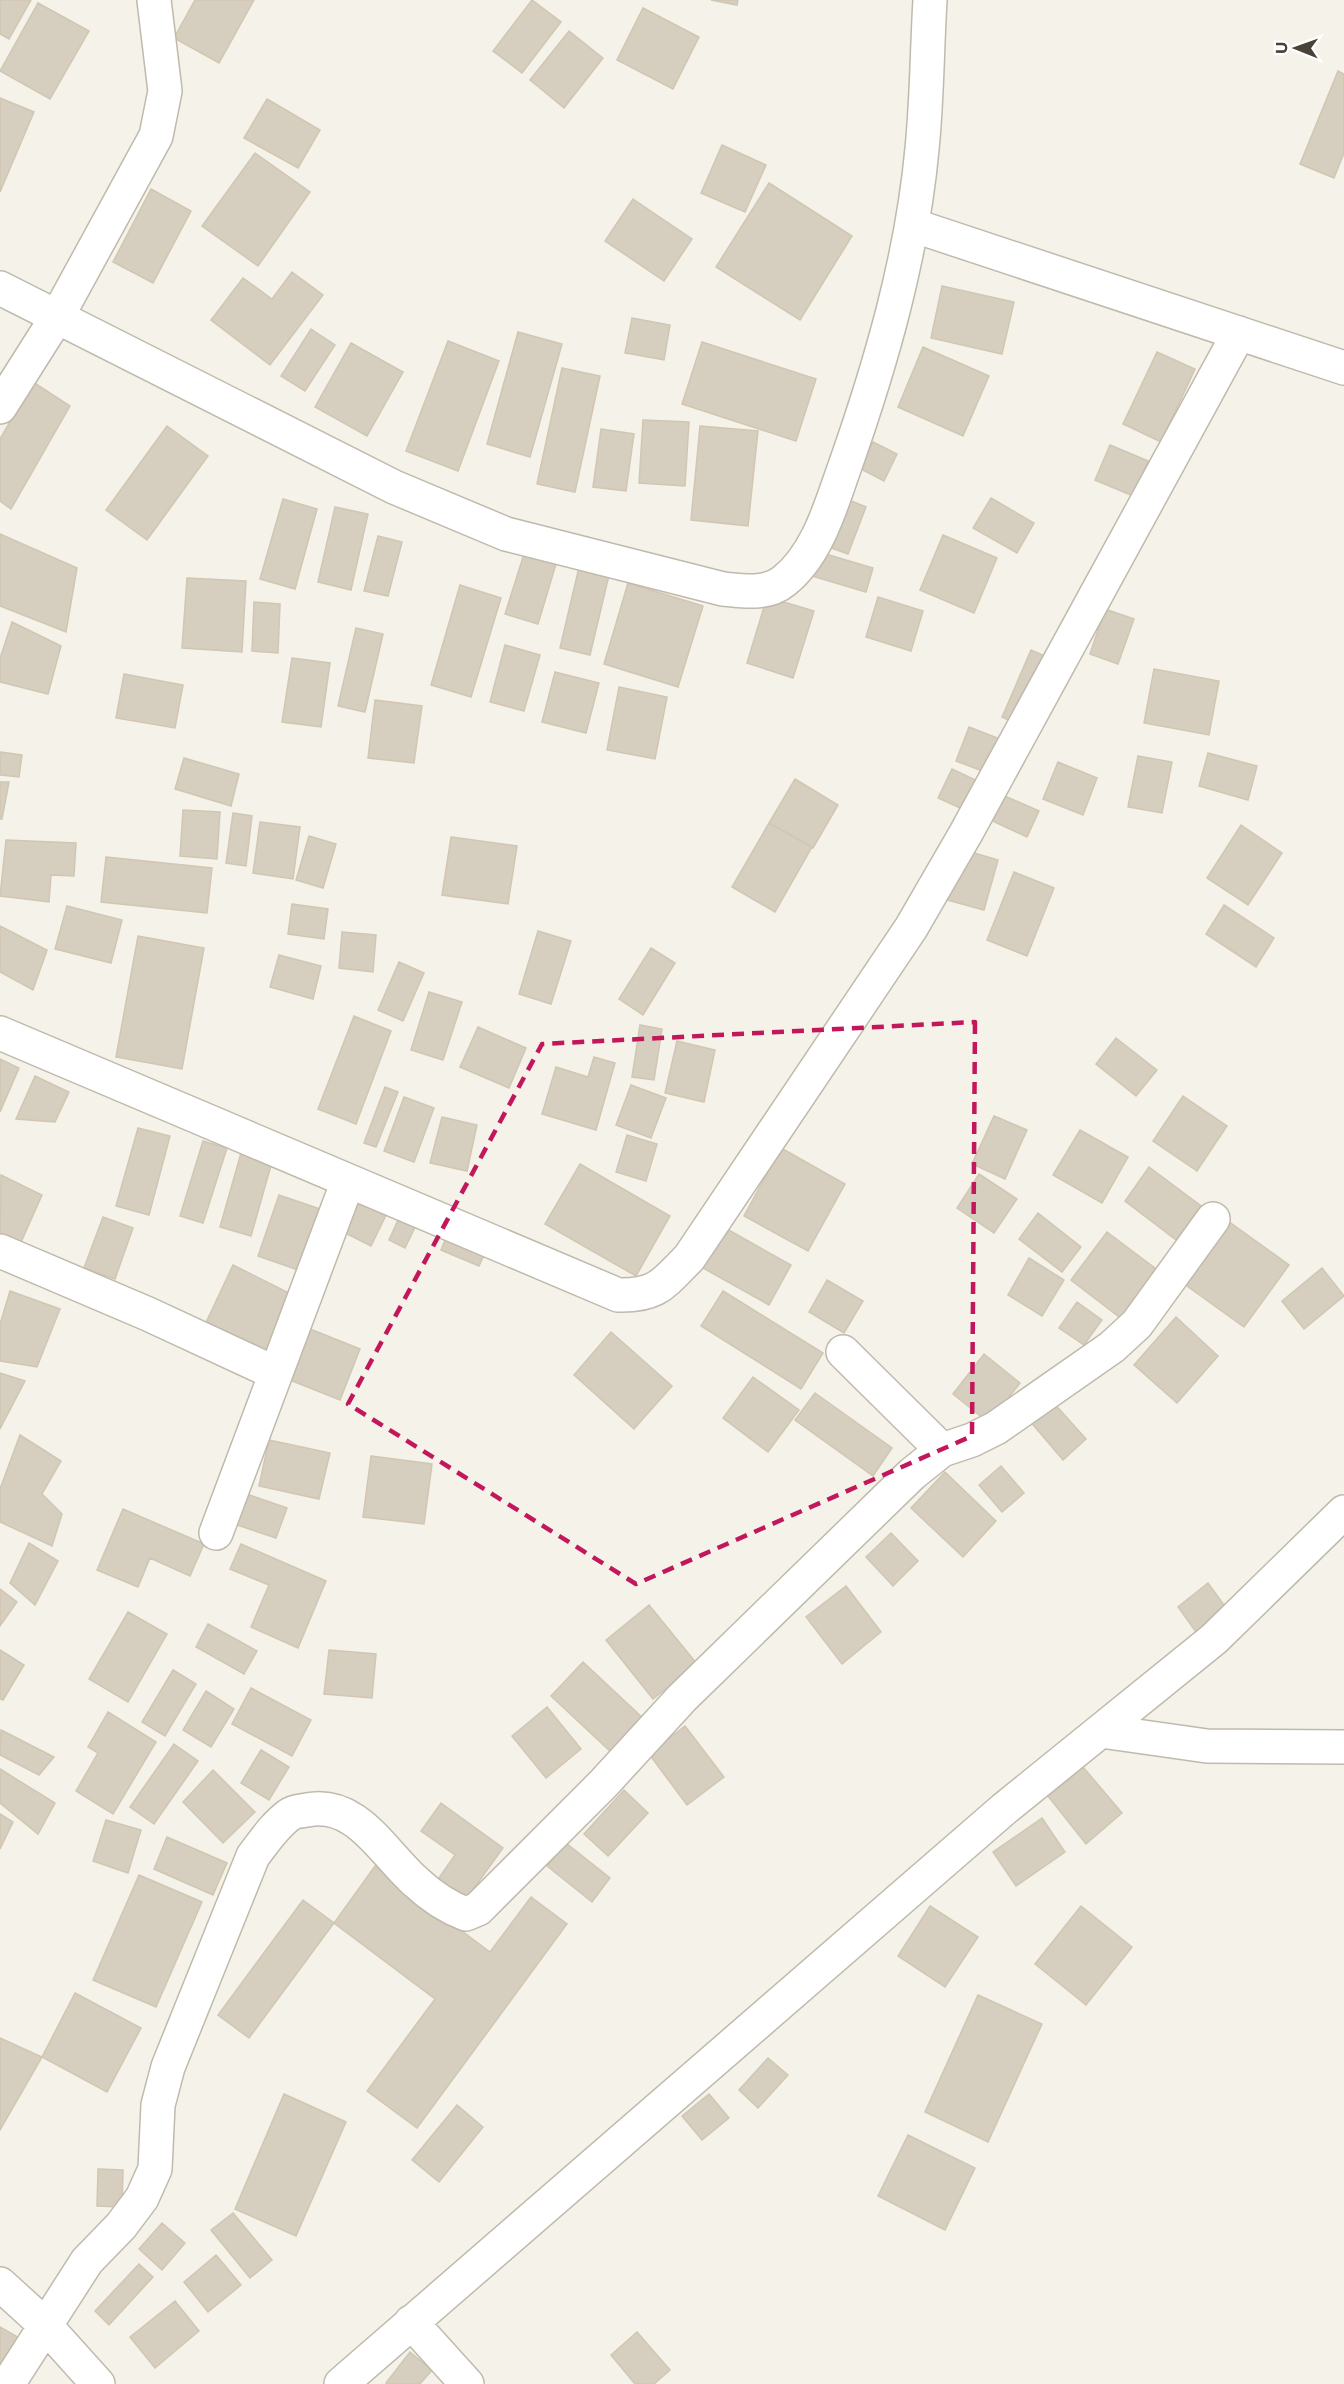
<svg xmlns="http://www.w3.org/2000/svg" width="1344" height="2384" font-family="Montserrat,sans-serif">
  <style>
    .building { fill: #d6cebe; stroke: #d1c6b2; stroke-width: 1.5 }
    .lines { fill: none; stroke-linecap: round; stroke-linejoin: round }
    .minor-casing { stroke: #c0baac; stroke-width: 36 }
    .minor { stroke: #fff; stroke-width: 33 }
    .marked { fill: none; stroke: #c2185b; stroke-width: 4.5; stroke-dasharray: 12 8; stroke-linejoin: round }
  </style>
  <rect width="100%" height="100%" fill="#f4f2e9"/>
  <path class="building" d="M0,0H31L9,39L0,34Z
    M195,0H254L219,63L174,38Z
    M532,0L561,22L522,73L493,51Z
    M711,0H738L737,5Z
    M38,3L89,31L50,99L0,71Z
    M643,8L699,37L673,89L617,60Z
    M569,31L603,58L564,108L530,80Z
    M1338,71L1344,74V153L1334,178L1300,164Z
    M0,98L34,112L0,192Z
    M267,99L320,130L298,168L244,138Z
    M722,145L766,165L745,212L701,193Z
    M255,153L310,192L258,266L202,226Z
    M769,183L852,236L800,320L716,267Z
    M151,189L191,211L153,283L113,262Z
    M633,199L692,239L664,281L605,241Z
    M292,272L323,295L270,365L211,320L243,278L272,299Z
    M942,286L1014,302L1002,354L931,338Z
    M632,318L670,325L664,360L625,353Z
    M311,329L335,345L305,391L281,376Z
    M518,332L562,344L530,457L487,444Z
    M448,341L499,361L458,471L406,451Z
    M702,342L816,379L796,441L682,404Z
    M351,343L403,372L367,436L315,407Z
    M923,347L989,376L963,436L898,407Z
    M1157,352L1195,369L1161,442L1123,424Z
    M562,368L600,376L575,492L537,484Z
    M33,382L70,406L11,509L0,501V439Z
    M643,420L689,422L685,486L639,483Z
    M167,426L208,456L147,540L106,510Z
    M700,426L758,431L748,526L691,520Z
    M601,429L634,434L626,491L593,487Z
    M873,442L897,454L884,481L859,468Z
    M1110,445L1148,461L1133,496L1095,480Z
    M844,498L866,507L848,554L826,546Z
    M991,498L1034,523L1017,553L973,528Z
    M283,499L317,509L295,589L260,579Z
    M335,507L368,514L351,590L318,582Z
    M0,534L77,568L66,632L0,606Z
    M943,535L997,558L974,613L920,590Z
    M378,536L402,542L388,596L364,591Z
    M819,552L873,568L866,592L812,576Z
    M524,554L556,564L538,624L505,614Z
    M580,563L610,571L590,655L560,648Z
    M187,578L246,581L242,652L182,648Z
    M628,583L703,606L678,687L604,664Z
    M460,585L501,598L471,697L431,685Z
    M767,597L814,611L793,678L747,663Z
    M878,597L923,611L911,651L866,637Z
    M254,602L280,604L278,653L252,651Z
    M1105,609L1134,619L1118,664L1090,654Z
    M12,622L61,646L48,694L0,682V658Z
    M356,628L383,634L365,712L338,706Z
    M505,645L540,655L524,711L490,702Z
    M1031,650L1051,659L1022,726L1002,717Z
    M292,658L330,663L321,727L282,722Z
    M1154,669L1219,681L1209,735L1144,723Z
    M555,672L599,683L586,733L542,722Z
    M124,674L183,685L175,728L116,718Z
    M619,687L667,697L655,759L607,750Z
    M375,700L422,706L414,763L368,758Z
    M969,727L1005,741L993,775L956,761Z
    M0,752L22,755L19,777L0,775Z
    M1208,753L1257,766L1248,800L1199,786Z
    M1138,756L1172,762L1162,813L1128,807Z
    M184,758L239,774L231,806L175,789Z
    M1058,762L1097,778L1083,815L1043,799Z
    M952,769L984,784L971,813L938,798Z
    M795,779L838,805L813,848L769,823Z
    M0,782H9L2,819H0Z
    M998,793L1039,811L1027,837L986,818Z
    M183,810L220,812L217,859L180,856Z
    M233,813L252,816L246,866L226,863Z
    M260,822L300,827L293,879L253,873Z
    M769,823L812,847L775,912L732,887Z
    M1241,825L1282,853L1248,905L1207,878Z
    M309,836L336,844L323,888L296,880Z
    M451,837L517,846L508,904L442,895Z
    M6,840L76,843L74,876L51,875L49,902L0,896Z
    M961,849L998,860L984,910L947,900Z
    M106,857L212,868L207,913L101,902Z
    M1014,872L1054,888L1027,956L987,940Z
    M292,904L328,909L324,939L288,934Z
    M1224,905L1274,938L1256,967L1206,934Z
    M67,906L122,920L111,963L55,949Z
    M0,926L47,950L33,990L0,972Z
    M538,931L571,941L551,1004L519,994Z
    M342,932L376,935L373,972L339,968Z
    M138,936L204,948L182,1069L116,1057Z
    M651,948L675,963L643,1015L619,999Z
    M279,955L321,966L313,999L270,987Z
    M399,962L424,973L403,1021L378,1010Z
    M429,992L462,1002L443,1060L411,1050Z
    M354,1016L391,1031L356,1124L318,1109Z
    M640,1025L662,1029L654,1080L632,1077Z
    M478,1027L526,1048L509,1088L460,1067Z
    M1116,1038L1157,1070L1136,1096L1096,1064Z
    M677,1041L715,1050L704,1102L665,1093Z
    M594,1057L615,1063L596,1130L542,1114L556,1067L588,1077Z
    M0,1059L19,1068L0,1112Z
    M35,1076L69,1092L55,1122L16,1119Z
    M631,1085L666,1098L651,1138L616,1125Z
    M385,1087L398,1092L376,1147L364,1143Z
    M1183,1096L1227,1126L1197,1171L1153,1141Z
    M404,1097L434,1108L414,1162L384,1151Z
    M994,1116L1027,1130L1005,1179L972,1164Z
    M442,1117L477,1125L467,1171L430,1163Z
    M138,1128L170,1136L149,1215L116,1206Z
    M1080,1130L1128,1157L1102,1203L1053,1175Z
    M627,1135L657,1144L646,1181L616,1172Z
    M203,1141L227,1148L203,1223L180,1216Z
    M781,1148L845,1184L808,1251L744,1216Z
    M241,1153L272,1162L251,1236L220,1227Z
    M580,1164L670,1216L636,1276L545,1224Z
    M1149,1167L1201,1206L1176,1240L1125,1201Z
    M979,1174L1017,1199L994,1233L957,1208Z
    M1,1175L42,1195L18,1249L0,1238Z
    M279,1195L323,1210L301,1271L258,1256Z
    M359,1197L388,1211L371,1246L343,1232Z
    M403,1209L420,1217L405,1248L389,1240Z
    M1038,1213L1081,1247L1062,1272L1019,1239Z
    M103,1217L133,1228L115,1279L84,1268Z
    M1228,1221L1289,1265L1244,1327L1183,1283Z
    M725,1228L791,1265L769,1305L703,1268Z
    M449,1230L488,1246L479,1266L441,1250Z
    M1107,1232L1160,1272L1123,1320L1071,1280Z
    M1029,1258L1064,1280L1042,1316L1008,1295Z
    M233,1265L293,1295L262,1358L203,1329Z
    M1322,1268L1344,1296L1304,1329L1282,1301Z
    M827,1280L863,1301L844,1333L809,1312Z
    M10,1291L60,1309L37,1367L0,1361V1324Z
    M723,1291L823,1353L801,1389L701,1326Z
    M1077,1302L1102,1320L1084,1345L1059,1328Z
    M1176,1317L1218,1356L1177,1403L1134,1365Z
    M310,1329L360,1349L340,1400L290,1380Z
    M611,1332L672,1386L634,1429L574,1375Z
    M984,1354L1020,1383L989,1423L953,1394Z
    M0,1373L25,1381L0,1429Z
    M753,1377L799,1410L768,1452L723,1418Z
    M815,1393L892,1448L873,1476L795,1420Z
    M1051,1400L1086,1439L1063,1460L1029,1420Z
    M20,1435L61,1461L42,1494L62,1514L52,1546L0,1522V1489Z
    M269,1440L330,1453L319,1499L259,1486Z
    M371,1456L432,1464L424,1524L363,1517Z
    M1001,1466L1024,1493L1002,1512L979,1485Z
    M945,1472L996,1521L963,1557L911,1508Z
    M244,1493L287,1508L276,1538L234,1524Z
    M123,1509L204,1544L190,1576L150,1558L138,1587L97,1570Z
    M891,1533L918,1561L893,1586L866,1557Z
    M29,1543L58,1561L35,1605L10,1583Z
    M241,1544L326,1581L298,1648L251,1627L269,1585L230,1569Z
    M1208,1583L1227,1609L1196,1632L1178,1607Z
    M846,1586L881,1632L842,1664L806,1617Z
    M0,1589L17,1602L0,1626Z
    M649,1605L697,1664L653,1699L606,1640Z
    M128,1612L167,1634L128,1702L89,1679Z
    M208,1624L257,1651L244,1674L196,1647Z
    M0,1650L24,1665L3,1700L0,1699Z
    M329,1650L376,1654L372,1698L324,1694Z
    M583,1662L645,1720L613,1754L551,1696Z
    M173,1670L196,1684L165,1736L142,1722Z
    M251,1688L311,1720L292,1756L232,1724Z
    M206,1691L234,1709L211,1747L183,1730Z
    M547,1707L581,1749L546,1778L512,1736Z
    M108,1712L156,1742L113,1814L76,1791L98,1753L88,1747Z
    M685,1726L724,1777L687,1805L649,1754Z
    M1,1730L54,1757L39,1775L0,1755Z
    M174,1744L198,1761L154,1824L130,1807Z
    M261,1750L289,1767L269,1800L241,1783Z
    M1083,1767L1122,1813L1086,1844L1048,1796Z
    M0,1769L55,1803L38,1834L0,1803Z
    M213,1770L255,1812L223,1843L183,1802Z
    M624,1790L648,1813L608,1856L584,1834Z
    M441,1803L503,1848L462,1905L434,1885L455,1855L421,1831Z
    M0,1814L13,1822L0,1849Z
    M1042,1818L1065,1852L1016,1886L993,1852Z
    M106,1820L141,1830L128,1873L93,1861Z
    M167,1837L227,1863L213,1895L154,1869Z
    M566,1843L610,1878L592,1902L547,1866Z
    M375,1866L490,1952L531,1897L567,1924L417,2128L367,2091L435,1999L334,1923Z
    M139,1875L202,1902L156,2007L93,1980Z
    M303,1900L334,1923L249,2038L218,2015Z
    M930,1906L978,1937L945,1987L898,1956Z
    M1081,1906L1132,1947L1086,2005L1035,1964Z
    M75,1993L141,2028L107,2092L42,2057Z
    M978,1995L1042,2024L988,2142L925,2112Z
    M0,2038L42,2057L0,2130Z
    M768,2058L788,2075L758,2108L739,2090Z
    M284,2094L346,2122L296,2236L235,2209Z
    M709,2094L729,2118L702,2140L682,2116Z
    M457,2105L483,2127L439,2182L412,2160Z
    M908,2135L975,2168L945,2230L878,2196Z
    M98,2169L123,2170L122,2207L97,2206Z
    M233,2213L272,2260L250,2278L211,2230Z
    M162,2223L185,2243L162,2270L139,2249Z
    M216,2255L241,2285L208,2312L184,2282Z
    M139,2264L153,2277L109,2325L95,2311Z
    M175,2301L199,2331L155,2368L130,2337Z
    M0,2327L26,2342L0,2368Z
    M637,2332L670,2370L654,2384H635L611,2355Z
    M410,2352L432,2370L420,2384H387L386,2383Z"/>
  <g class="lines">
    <g class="minor-casing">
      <path id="minor" d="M912,225L1344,368
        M0,288L394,487L506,534L723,589C744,591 767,595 784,581C818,554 831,505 845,466C881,364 912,257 922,149C927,100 927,50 930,0
        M0,407L57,317L156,136L165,91L154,0
        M0,1033L618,1295C657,1296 663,1284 689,1258L911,928L966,833L1239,333
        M0,1251L148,1314L275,1373
        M843,1352L942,1450
        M216,1533L348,1181
        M1101,1731L1207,1746L1344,1747
        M0,2284L44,2324L98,2384
        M411,2322L467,2384
        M8,2384L87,2261L121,2226L142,2198L155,2169L158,2105L168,2067L253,1856C264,1842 274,1826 289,1815C294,1811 301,1811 307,1810C357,1800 383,1853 416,1882C431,1896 447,1907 466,1914L478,1909L604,1783L682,1698L912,1474L942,1450L972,1440L996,1428L1112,1347L1137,1324L1213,1219
        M341,2384L1004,1809L1214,1639L1344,1512"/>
    </g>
    <use href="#minor" class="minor"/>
  </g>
  <path class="marked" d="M975,1022L972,1436L636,1584L348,1404L542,1044Z"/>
  <g transform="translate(1296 48) rotate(271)" stroke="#ffffff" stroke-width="4.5" paint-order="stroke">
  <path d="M0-4.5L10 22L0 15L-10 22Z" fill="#484237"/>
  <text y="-9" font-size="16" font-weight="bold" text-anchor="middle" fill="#484237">U</text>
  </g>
</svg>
